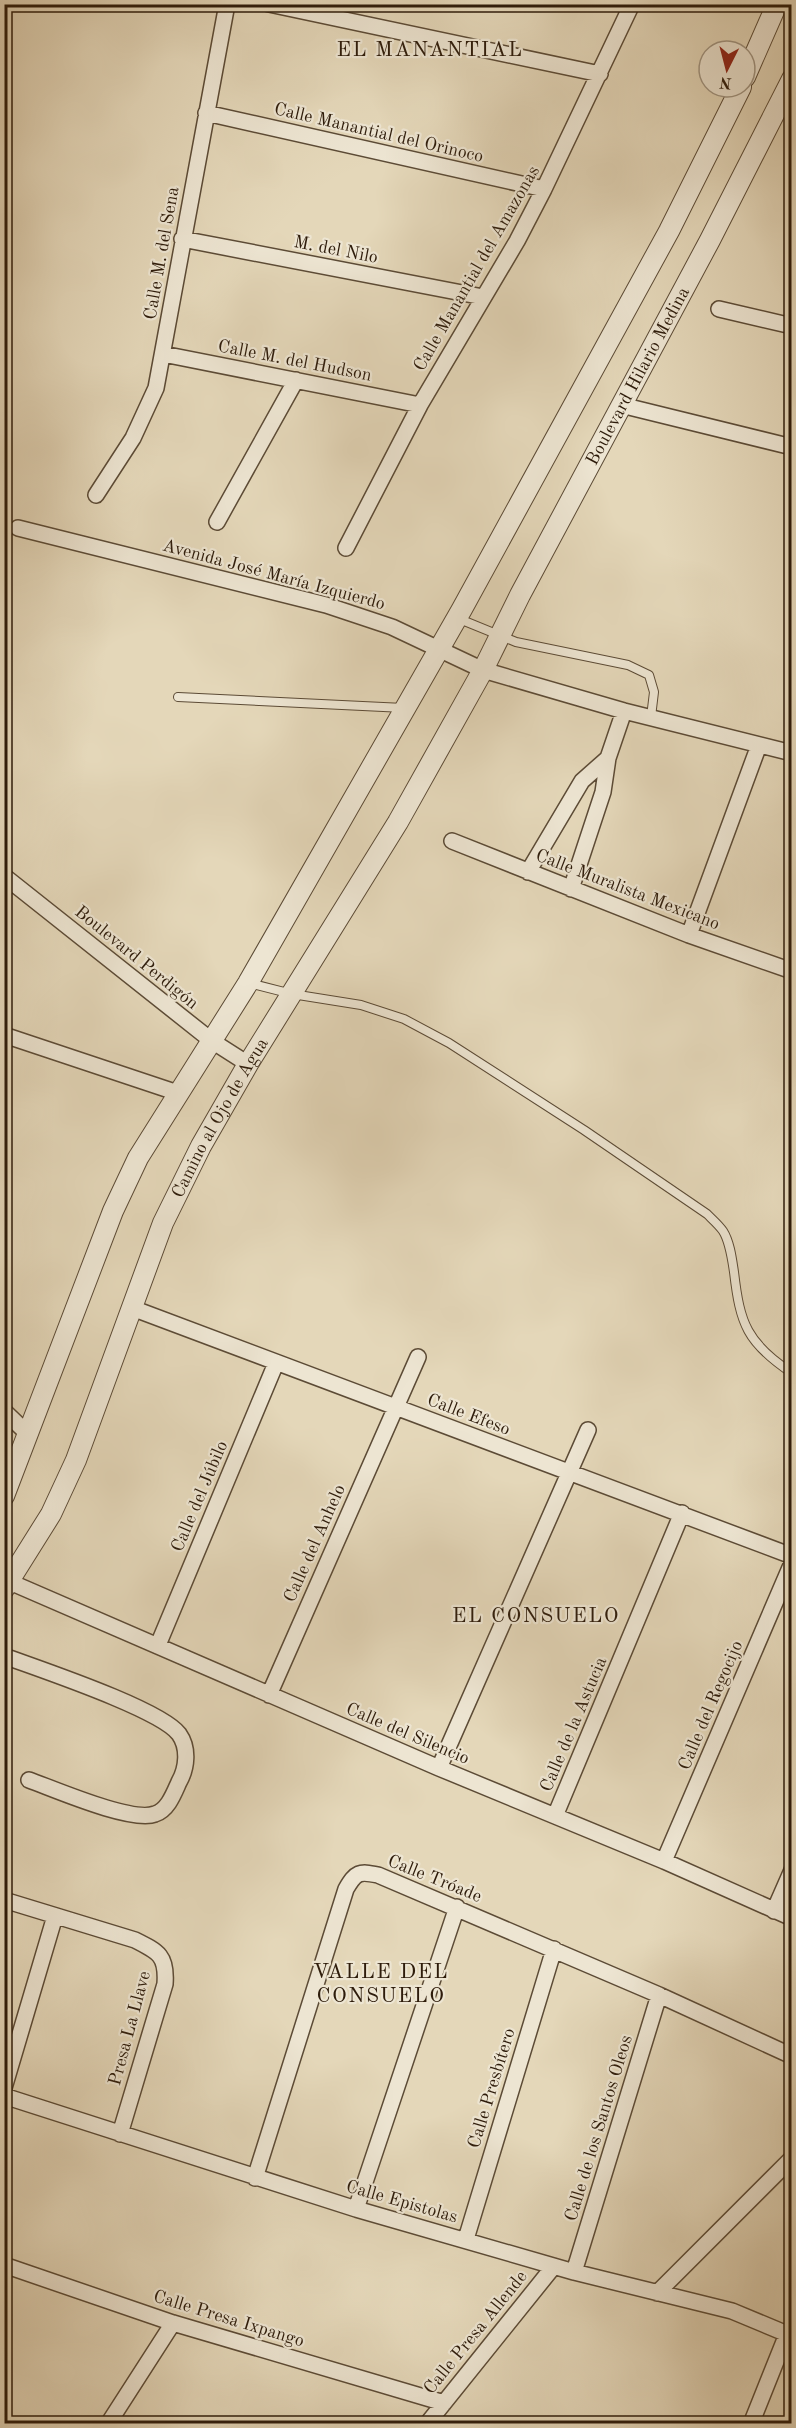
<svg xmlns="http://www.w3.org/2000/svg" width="796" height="2428" font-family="'Old Standard TT',serif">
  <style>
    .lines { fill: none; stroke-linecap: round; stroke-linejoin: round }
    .service-casing { stroke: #5c4b36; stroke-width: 10 }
    .minor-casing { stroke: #5c4b36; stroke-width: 18 }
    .tertiary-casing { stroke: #5c4b36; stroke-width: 22 }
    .service { stroke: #ede5d2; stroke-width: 8 }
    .minor { stroke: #ede5d2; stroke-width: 15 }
    .tertiary { stroke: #ede5d2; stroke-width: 20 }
    .labels { text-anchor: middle; stroke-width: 4.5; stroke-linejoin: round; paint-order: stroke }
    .street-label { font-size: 18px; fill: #2e1c0b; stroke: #ede5d2 }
    .quarter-label { font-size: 21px; letter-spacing: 1.5px; fill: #2e1c0b; stroke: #ede5d2 }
  </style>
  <rect width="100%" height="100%" fill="#e4d7b9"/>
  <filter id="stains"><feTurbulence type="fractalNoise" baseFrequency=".00333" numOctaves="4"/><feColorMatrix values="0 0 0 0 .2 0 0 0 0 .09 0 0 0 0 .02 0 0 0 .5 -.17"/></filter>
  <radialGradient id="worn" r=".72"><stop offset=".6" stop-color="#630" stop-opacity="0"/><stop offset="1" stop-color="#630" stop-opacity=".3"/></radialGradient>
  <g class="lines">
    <g class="service-casing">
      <path id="service" d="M457,618L516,642L628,665L649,675L654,692L651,717
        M178,697L404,708
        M249,983L292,994L361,1005L404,1019L449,1043L584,1130L707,1214C712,1219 719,1225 723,1231C730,1242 732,1259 734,1272C740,1324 747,1343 792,1373"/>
    </g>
    <g class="minor-casing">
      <path id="minor" d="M269,4L600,74
        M206,113L544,189
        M182,239L483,297
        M719,309L792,326
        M163,354L420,405
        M621,405L792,447
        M96,495L133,438L156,388L227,4
        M217,522L296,380
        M18,528L326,605L392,627L483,670L624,711L792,753
        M346,548L420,405L517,241L544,189L632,4
        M452,841L689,935L792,971
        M528,872L582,781L608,758
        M4,876L212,1041L248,1064
        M571,889L603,792L608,758L624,711
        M689,935L759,745
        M4,1035L178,1093
        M132,1308L792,1556
        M4,1411L29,1435
        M10,1582L439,1768L664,1861L792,1918
        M158,1645L276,1363
        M4,1656C39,1669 160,1709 179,1734C189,1748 187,1768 179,1782C174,1793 168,1810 155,1814C132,1823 54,1789 29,1780
        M269,1695L418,1357
        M439,1768L588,1430
        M555,1816L682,1513
        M664,1861L792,1563
        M4,1900L135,1940C159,1952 167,1956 165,1984L120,2134
        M774,1911L792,1870
        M4,2088L55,1916
        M4,2096L356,2209L574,2272L732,2311L792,2336
        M255,2178L346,1889C356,1872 359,1871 378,1875L659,1995L792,2056
        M356,2209L457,1907
        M466,2239L554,1949
        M4,2265L173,2323L444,2403
        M574,2272L659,1995
        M657,2293L792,2158
        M108,2424L173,2323
        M427,2424L554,2266
        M751,2424L787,2334"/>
    </g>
    <g class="tertiary-casing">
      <g id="tertiary">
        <path d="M745,77L777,4"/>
        <path d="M4,1496L113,1211L138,1158L248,983L462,609L669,231L741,87"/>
        <path id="s1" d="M4,1589L51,1514L76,1460L163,1223L201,1146L248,1064L398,822L483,670L520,595L710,240L792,79"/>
      </g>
    </g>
    <use href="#service" class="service"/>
    <use href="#minor" class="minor"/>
    <use href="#tertiary" class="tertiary"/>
  </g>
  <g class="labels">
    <g class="street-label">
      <text transform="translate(379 132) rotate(13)" y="6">Calle Manantial del Orinoco</text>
      <text transform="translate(336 249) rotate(11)" y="6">M. del Nilo</text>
      <text transform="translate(161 253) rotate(-80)" y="6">Calle M. del Sena</text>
      <text transform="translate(476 268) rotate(-60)" y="6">Calle Manantial del Amazonas</text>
      <text transform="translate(295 360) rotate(11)" y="6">Calle M. del Hudson</text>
      <text dy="6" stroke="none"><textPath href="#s1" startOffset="1372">Boulevard Hilario Medina</textPath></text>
      <text transform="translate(274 574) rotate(15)" y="6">Avenida José María Izquierdo</text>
      <text transform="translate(628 889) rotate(21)" y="6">Calle Muralista Mexicano</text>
      <text transform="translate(137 957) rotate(39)" y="6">Boulevard Perdigón</text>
      <text dy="6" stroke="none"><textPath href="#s1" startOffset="520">Camino al Ojo de Agua</textPath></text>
      <text transform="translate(469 1414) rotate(21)" y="6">Calle Efeso</text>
      <text transform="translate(199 1496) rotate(-67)" y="6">Calle del Júbilo</text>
      <text transform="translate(314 1543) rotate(-66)" y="6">Calle del Anhelo</text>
      <text transform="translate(710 1705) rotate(-67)" y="6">Calle del Regocijo</text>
      <text transform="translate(573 1724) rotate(-67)" y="6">Calle de la Astucia</text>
      <text transform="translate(408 1733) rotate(23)" y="6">Calle del Silencio</text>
      <text transform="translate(435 1878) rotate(22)" y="6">Calle Tróade</text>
      <text transform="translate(129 2028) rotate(-75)" y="6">Presa La Llave</text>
      <text transform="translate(491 2088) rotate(-73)" y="6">Calle Presbítero</text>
      <text transform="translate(598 2128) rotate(-73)" y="6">Calle de los Santos Oleos</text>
      <text transform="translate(402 2201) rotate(16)" y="6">Calle Epistolas</text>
      <text transform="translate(229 2318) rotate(17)" y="6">Calle Presa Ixpango</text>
      <text transform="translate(475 2332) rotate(-51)" y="6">Calle Presa Allende</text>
    </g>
    <g class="quarter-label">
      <text x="430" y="56">EL MANANTIAL</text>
      <text x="536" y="1622">EL CONSUELO</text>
      <text x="381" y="1978">VALLE DEL<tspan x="381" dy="24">CONSUELO</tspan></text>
    </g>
  </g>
  <rect width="796" height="2428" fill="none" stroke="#e4d7b9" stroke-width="24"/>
  <rect x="6" y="6" width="784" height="2416" fill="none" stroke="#2e1c0b" stroke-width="3"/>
  <rect x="12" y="12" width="772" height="2404" fill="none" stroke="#2e1c0b" stroke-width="1.5"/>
  <g transform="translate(727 69) rotate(186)"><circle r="28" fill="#ede5d2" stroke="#a19582" stroke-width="1.5"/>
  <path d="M0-4.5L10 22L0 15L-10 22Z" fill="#8f2418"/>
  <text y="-9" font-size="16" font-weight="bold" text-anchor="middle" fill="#2e1c0b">N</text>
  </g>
  <rect width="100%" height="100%" filter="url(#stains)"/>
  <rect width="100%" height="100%" fill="url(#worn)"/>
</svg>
